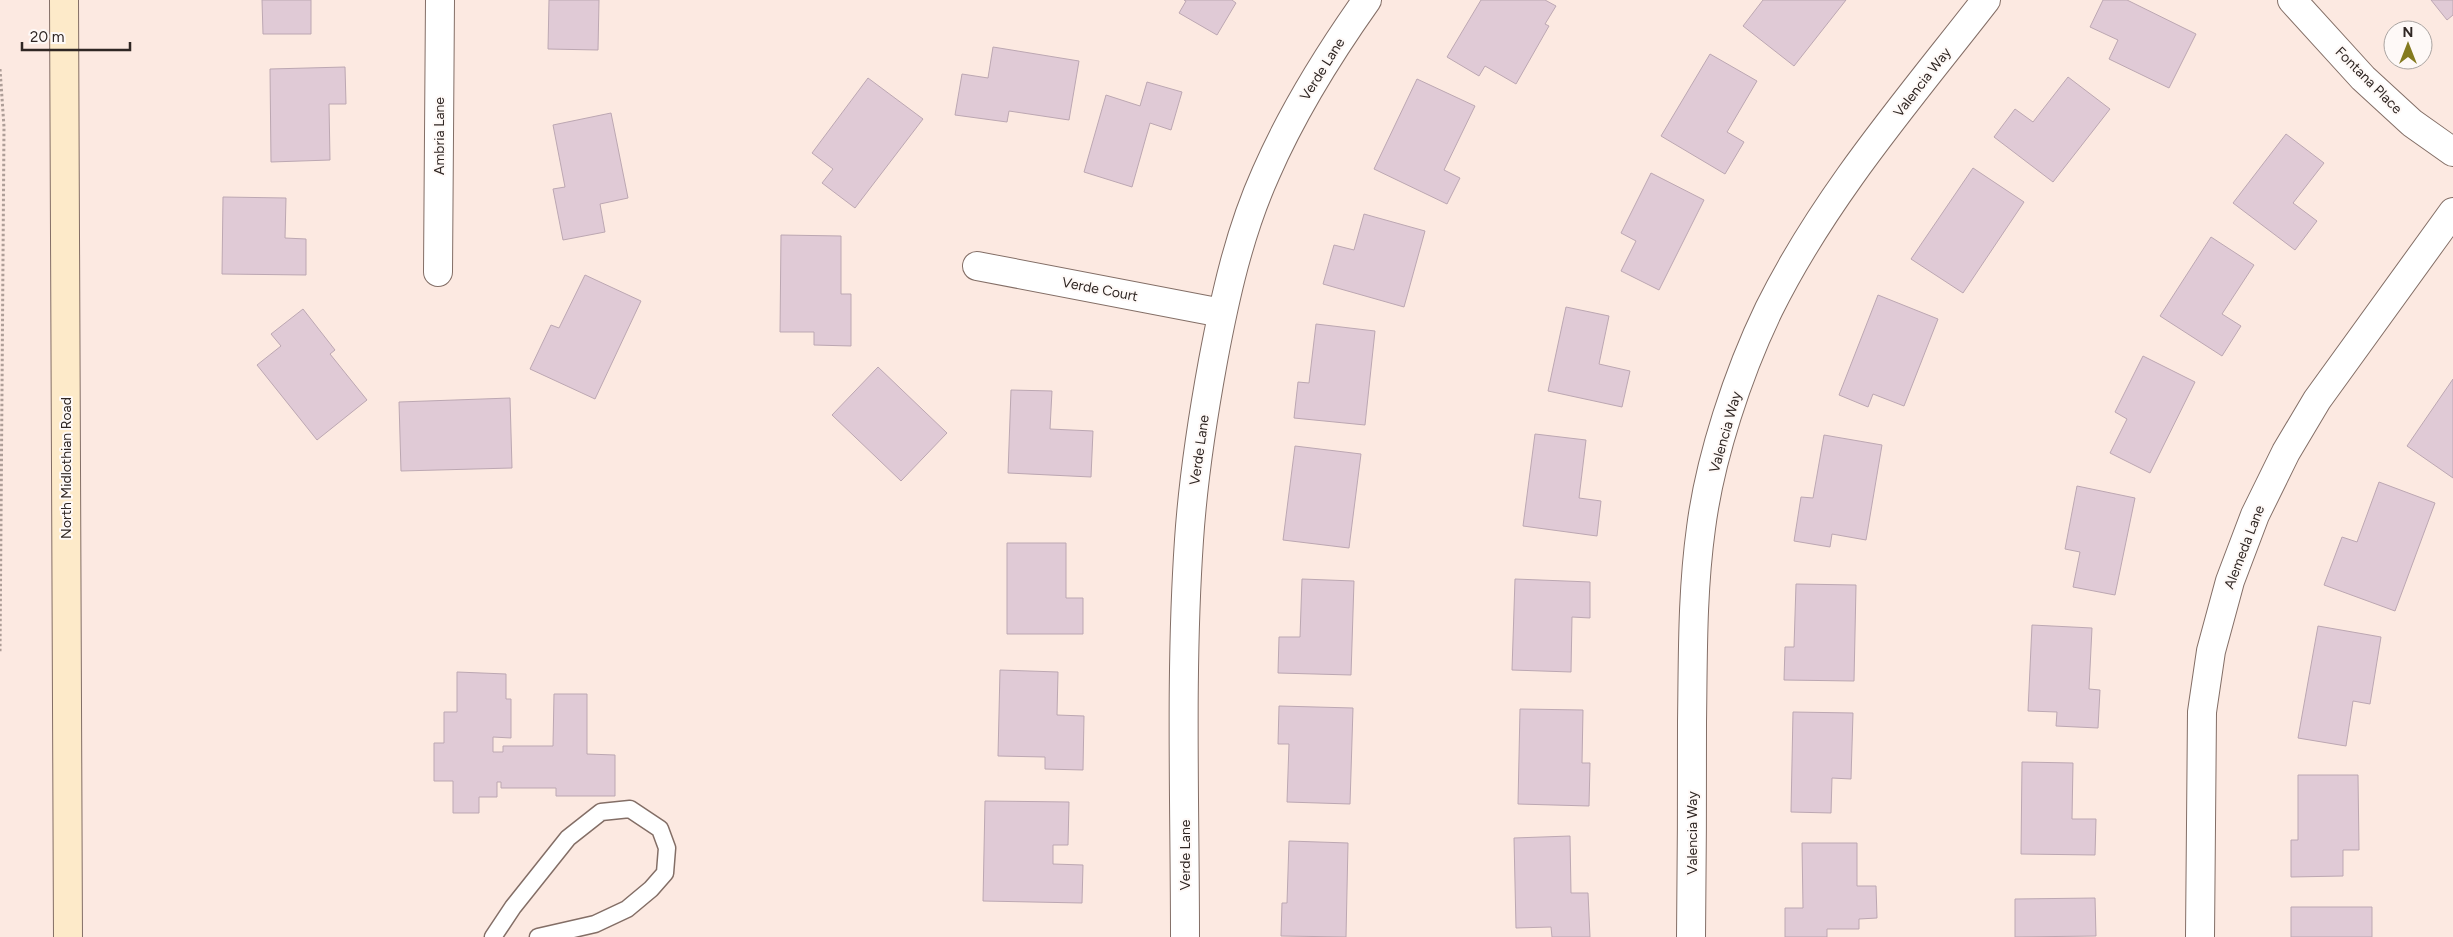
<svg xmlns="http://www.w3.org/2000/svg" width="2453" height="937" font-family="Figtree,sans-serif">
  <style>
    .building { fill: #e0cad6; stroke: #bca7b2 }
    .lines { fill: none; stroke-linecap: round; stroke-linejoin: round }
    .lane-casing { stroke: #836e66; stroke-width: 19 }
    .street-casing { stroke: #836e66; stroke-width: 30 }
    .secondary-casing { stroke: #836e66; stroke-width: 30 }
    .path { stroke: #ae9e98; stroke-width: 3; stroke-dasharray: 2.5 2.5; stroke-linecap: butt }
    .lane { stroke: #fff; stroke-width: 16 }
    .street { stroke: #fff; stroke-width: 28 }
    .secondary { stroke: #fdeac9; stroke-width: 28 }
    .labels { text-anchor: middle; stroke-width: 4; stroke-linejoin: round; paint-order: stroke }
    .street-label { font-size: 14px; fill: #2f2623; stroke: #fef9f7 }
  </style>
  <rect width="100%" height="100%" fill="#fce9e1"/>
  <path class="building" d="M262,0H311V34H263Z
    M549,0H599L598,50L548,49Z
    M1184,0H1232L1236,3L1217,35L1179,13L1186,1Z
    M1481,0H1545L1556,6L1545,24L1549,26L1516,84L1485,66L1479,76L1447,57Z
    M1763,0H1846L1794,66L1743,26Z
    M2103,0H2127L2196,34L2169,88L2109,59L2118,40L2090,27Z
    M2431,0H2453V15L2447,20Z
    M993,47L1079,61L1069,120L1009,111L1007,122L955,115L962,74L988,78Z
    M1710,54L1757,81L1727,132L1744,142L1725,174L1661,136Z
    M345,67L346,104H329L330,160L271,162L270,69Z
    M2068,77L2110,109L2053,182L1994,137L2015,109L2033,122Z
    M868,78L923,119L855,208L822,183L833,169L812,153Z
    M1417,79L1475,106L1444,170L1460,178L1447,204L1374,169Z
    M1147,82L1182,92L1171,130L1150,123L1132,187L1084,172L1106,95L1140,106Z
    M611,113L628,198L600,204L605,232L563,240L553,189L565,187L553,125Z
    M2286,134L2324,163L2293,203L2317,221L2295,250L2233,203Z
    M1973,168L2024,202L1963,293L1911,259Z
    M1651,173L1704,200L1659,290L1621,271L1636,241L1621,233Z
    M223,197L286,198L285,238L306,239V275L222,274Z
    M1364,214L1425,231L1404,307L1323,284L1334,245L1354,250Z
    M781,235L841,236V294H851V346L814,345V332H780Z
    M2211,237L2254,265L2222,314L2241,326L2222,356L2160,316Z
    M585,275L641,301L595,399L530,369L551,325L559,328Z
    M1878,295L1938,319L1904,406L1873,394L1868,407L1839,395Z
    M1566,307L1609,316L1599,364L1630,371L1622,407L1548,391Z
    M303,309L335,350L330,354L367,400L317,440L257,365L281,346L271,334Z
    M1316,324L1375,331L1365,425L1294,418L1298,382L1309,383Z
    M2143,356L2195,382L2150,473L2110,453L2127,419L2115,412Z
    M878,367L947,433L901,481L832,415Z
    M2453,379V478L2407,446Z
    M1011,390L1052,391L1050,429L1093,431L1091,477L1008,473Z
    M510,398L512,468L401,471L399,402Z
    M1535,434L1586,440L1579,498L1601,501L1597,536L1523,526Z
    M1824,435L1882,445L1866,540L1832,534L1830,547L1794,541L1801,497L1813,498Z
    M1295,446L1361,454L1349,548L1283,540Z
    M2379,482L2435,503L2395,611L2324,585L2342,537L2357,542Z
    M2077,486L2135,498L2115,595L2073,587L2080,552L2065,549Z
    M1007,543H1066V598H1083V634H1007Z
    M1302,579L1354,581L1351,675L1278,673L1279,637H1300Z
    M1515,579L1590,582V618L1572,617L1571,672L1512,670Z
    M1796,584L1856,585L1854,681L1784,680L1785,647H1794Z
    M2032,625L2092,628L2089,689L2100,690L2098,728L2056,726L2057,712L2028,711Z
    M2318,626L2381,637L2370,704L2353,701L2346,746L2298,738Z
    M1000,670L1058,672L1057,715L1084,716L1083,770L1045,769V757L998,756Z
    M457,672L506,674V699H511V738L493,737V752H503V746H553L554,694H587V754L615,755V796H556V788H501V782H497V797H479V813H453V781H434V743H444V712H457Z
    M1279,706L1353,708L1350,804L1287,802L1289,744H1278Z
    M1520,709L1583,710L1582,763H1590L1589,806L1518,804Z
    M1793,712L1853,713L1851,779L1832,778L1831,813L1791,812Z
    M2022,762L2073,763L2072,819H2096L2095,855L2021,854Z
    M2298,775H2358L2359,850H2343V876L2291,877V840H2298Z
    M985,801L1069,802L1068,845H1053V864L1083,865L1082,903L983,901Z
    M1570,836L1571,893H1588L1590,937H1552L1551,927L1516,928L1514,838Z
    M1289,841L1348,843L1346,937L1281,936L1282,903H1287Z
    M1802,843H1857V886H1876L1877,918L1859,919V929H1827V937H1785V908H1803Z
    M2095,898L2096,936L2015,937V899Z
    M2291,907H2372V937H2291Z"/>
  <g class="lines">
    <g class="lane-casing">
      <path id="lane" d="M493,937L513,907L568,838L601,812L630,809L660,829L667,848L665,873L651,889L627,909L595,924L538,937"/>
    </g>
    <g class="street-casing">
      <path id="street" d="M2292,0L2363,78L2412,123L2453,152
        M977,266L1222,313
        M438,272L440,0
        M1185,937C1185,805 1180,672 1189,540C1193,480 1202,421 1213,361C1225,297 1239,233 1266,173C1293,111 1328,55 1367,0
        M1691,937C1692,865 1692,794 1692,722C1693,657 1692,593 1701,528C1710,458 1738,373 1769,309C1825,196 1909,99 1986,0
        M2200,937L2202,712L2211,651L2230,581L2255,515L2286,452L2317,400L2453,212"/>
    </g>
    <g class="secondary-casing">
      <path id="secondary" d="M64,0L68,937"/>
    </g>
    <path class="path" d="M0,69L4,127L0,653"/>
    <use href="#lane" class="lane"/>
    <use href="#street" class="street"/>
    <use href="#secondary" class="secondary"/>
  </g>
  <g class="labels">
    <g class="street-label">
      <text transform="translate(1322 69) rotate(-58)" y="5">Verde Lane</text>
      <text transform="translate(2369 80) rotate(45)" y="5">Fontana Place</text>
      <text transform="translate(1922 82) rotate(-52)" y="5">Valencia Way</text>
      <text transform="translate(439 136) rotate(-90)" y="5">Ambria Lane</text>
      <text transform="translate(1100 289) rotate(11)" y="5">Verde Court</text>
      <text transform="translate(1725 432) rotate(-74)" y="5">Valencia Way</text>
      <text transform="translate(1199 450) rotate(-82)" y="5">Verde Lane</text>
      <text transform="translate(66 468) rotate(-90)" y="5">North Midlothian Road</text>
      <text transform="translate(2244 547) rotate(-69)" y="5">Alemeda Lane</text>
      <text transform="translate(1692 833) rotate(-90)" y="5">Valencia Way</text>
      <text transform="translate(1185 855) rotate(-90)" y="5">Verde Lane</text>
    </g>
  </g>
  <g transform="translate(2408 45)"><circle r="24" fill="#fef9f7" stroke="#aba5a2"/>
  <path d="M0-4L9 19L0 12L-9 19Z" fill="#847a1f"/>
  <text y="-8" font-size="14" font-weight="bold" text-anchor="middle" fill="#2f2623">N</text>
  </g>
  <path d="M22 42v8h108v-8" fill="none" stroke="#2f2623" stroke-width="2.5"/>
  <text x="30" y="42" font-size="15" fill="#2f2623" stroke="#fef9f7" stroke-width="4" paint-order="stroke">20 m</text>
</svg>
